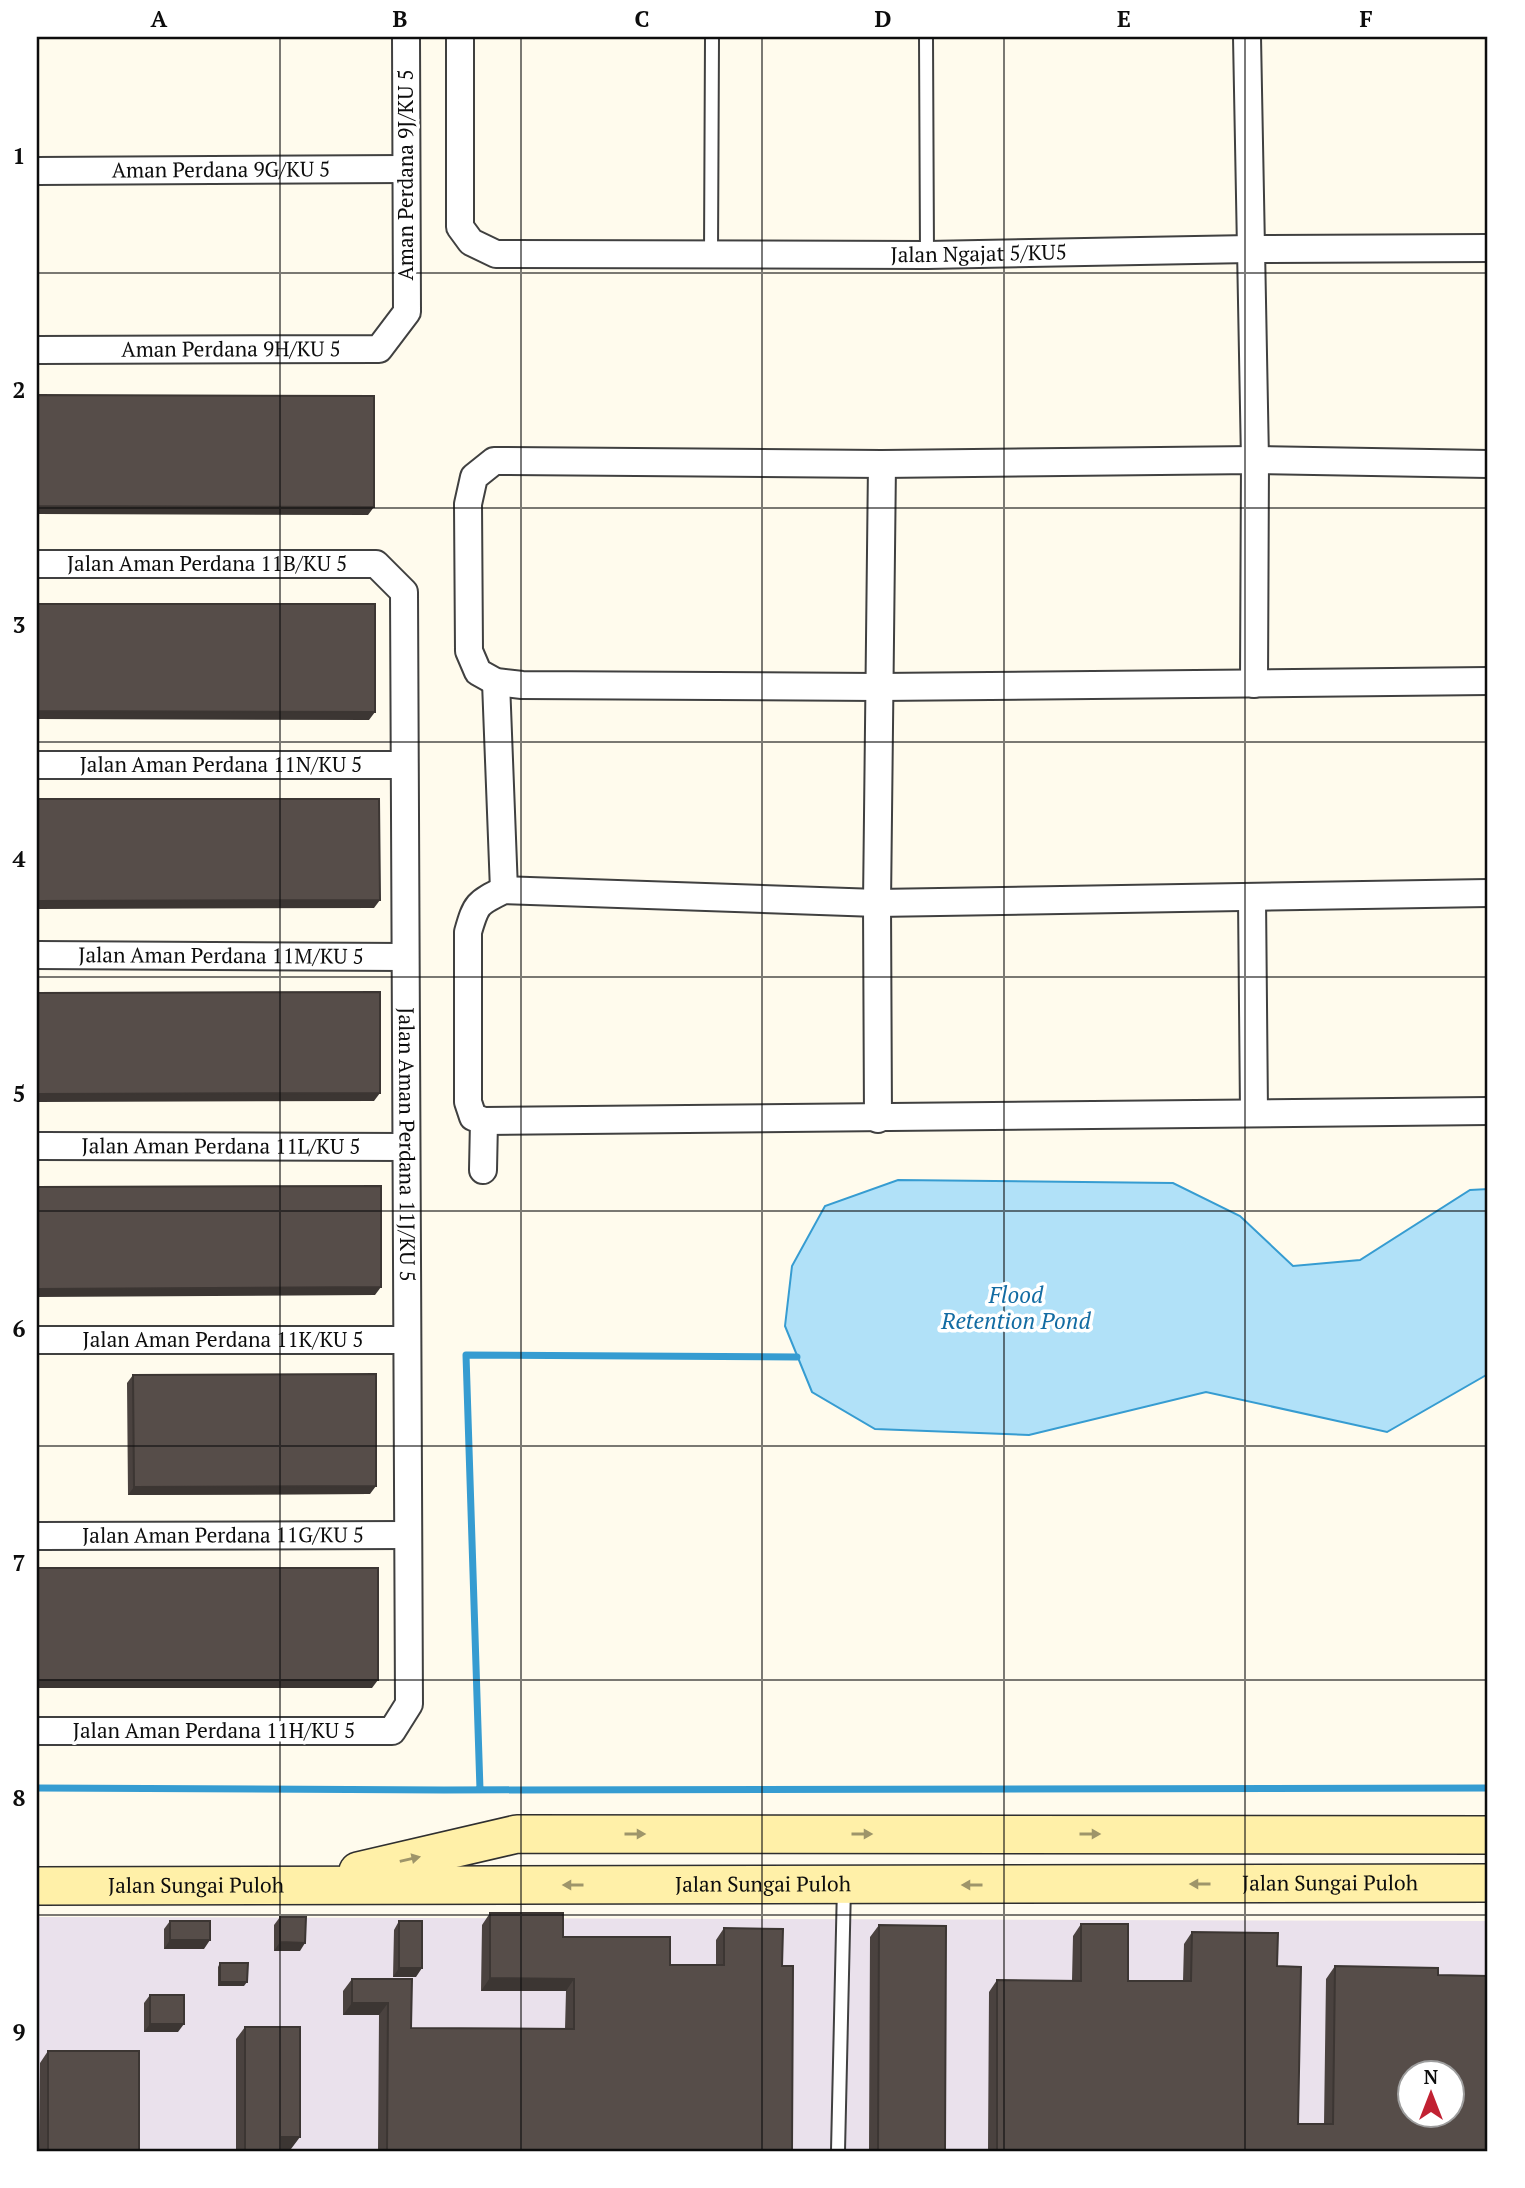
<svg xmlns="http://www.w3.org/2000/svg" width="1525" height="2188" font-family="'PT Serif',serif">
  <style>
    .industrial { fill: #eae1ec; fill-rule: evenodd }
    .water { fill: #b1e1f8; stroke: #369cd1; stroke-width: 2 }
    .lines { fill: none; stroke-linecap: round; stroke-linejoin: round }
    .stream { stroke: #369cd1; stroke-width: 7 }
    .lane-casing { stroke: #404040; stroke-width: 16 }
    .street-casing { stroke: #404040; stroke-width: 30 }
    .secondary-casing { stroke: #2f2f2f; stroke-width: 40 }
    .lane { stroke: #fff; stroke-width: 12 }
    .street { stroke: #fff; stroke-width: 26 }
    .secondary { stroke: #fff0a8; stroke-width: 37 }
    .wall { fill: #4a423f }
    .shaded-wall { fill: #3c3633 }
    .building { fill: #564d49; stroke: #3c3633; stroke-width: 2; fill-rule: evenodd }
    .oneway { fill: #9e956a }
    .grid { fill: none; stroke: #0d0d0d; stroke-width: 2; stroke-opacity: 0.55 }
    .labels { text-anchor: middle; stroke-width: 7; stroke-linejoin: round; paint-order: stroke }
    .street-label { font-size: 21px; fill: #0d0d0d; stroke: #fff }
    .water-label { font-size: 23px; font-style: italic; fill: #136ca3; stroke: #fff }
    .neatline { fill: none; stroke: #0d0d0d; stroke-width: 2.5 }
    .grid-label { font-size: 23px; text-anchor: middle; font-weight: bold; fill: #0d0d0d }
  </style>
  <rect width="100%" height="100%" fill="#fffbed"/>
  <path class="industrial" d="M37,1917L1488,1921V2151H37ZM1410,2072H1452V2114H1410Z"/>
  <path class="water" d="M898,1180L1173,1183L1240,1216L1293,1266L1360,1260L1470,1190L1488,1189V1374L1387,1432L1206,1392L1029,1435L875,1429L812,1392L785,1326L792,1266L825,1206Z"/>
  <g class="lines">
    <path class="stream" d="M37,1788L444,1790L1488,1788
      M480,1790L466,1355L797,1357"/>
    <g class="lane-casing">
      <path id="lane" d="M926,37L927,255
        M711,254L712,37
        M838,2151L844,1886"/>
    </g>
    <g class="street-casing">
      <g id="street">
        <path id="s1" d="M460,37V227L471,242L496,254L927,255L1250,249L1488,248"/>
        <path d="M1247,37L1255,460L1254,684"/>
        <path id="s2" d="M37,171L406,169"/>
        <path id="s3" d="M37,350L379,349L407,312L406,37"/>
        <path d="M1488,464L1255,460L882,464L494,461L474,477L468,504L469,651L478,672L496,682L522,685L879,687L1488,681"/>
        <path id="s4" d="M37,564H376L404,592L409,1704L392,1731H37"/>
        <path d="M496,682L504,890"/>
        <path id="s5" d="M37,765H404"/>
        <path d="M1488,893L877,903L504,890C477,903 476,904 468,932V1102L473,1117L484,1121L1488,1111"/>
        <path d="M1252,898L1254,1112"/>
        <path id="s6" d="M37,955L405,957"/>
        <path d="M878,1119L877,903L882,464"/>
        <path id="s7" d="M37,1146L406,1147"/>
        <path d="M483,1170L484,1121"/>
        <path id="s8" d="M37,1340H407"/>
        <path id="s9" d="M37,1536L408,1535"/>
      </g>
    </g>
    <g class="secondary-casing">
      <g id="secondary">
        <path d="M358,1871L517,1834L1488,1835"/>
        <path id="s10" d="M37,1886L1488,1883"/>
      </g>
    </g>
    <use href="#lane" class="lane"/>
    <use href="#street" class="street"/>
    <use href="#secondary" class="secondary"/>
  </g>
  <path class="wall" d="M133,1375L370,1494L128,1495L127,1383Z
    M490,1913L563,1937L670,1965H716V1940L724,1928L782,1966L792,2151H378L379,2015H343V1991L352,1979H412L411,2028L565,2029L566,1991H481L482,1925Z
    M280,1917L300,1951H274V1925Z
    M170,1921L204,1949H164V1929Z
    M399,1921L416,1977H393L394,1930Z
    M1081,1924L1128,1981H1183L1184,1944L1192,1932L1277,1966L1298,2124H1324L1326,1979L1335,1966L1438,1975L1488,2151H988L989,1992L997,1980H1072L1073,1936Z
    M879,1925L945,2151H869L870,1937Z
    M220,1963L244,1986H218V1967Z
    M150,1995L178,2032H144V2003Z
    M245,2027L291,2149H282V2151H236V2039Z
    M48,2051L139,2151H39L40,2063Z"/>
  <path class="shaded-wall" d="M37,506L374,507L368,515L37,514Z
    M37,711L375,712L369,720L37,719Z
    M380,900L374,908L37,909V901Z
    M380,1093L374,1101L37,1102V1094Z
    M381,1287L375,1295L37,1297V1289Z
    M376,1486L370,1494L128,1495L134,1487Z
    M37,1680H378L372,1688H37Z
    M170,1940H210L204,1949H164Z
    M280,1942L305,1943L300,1951H274Z
    M399,1968H422L416,1977H393Z
    M490,1978L574,1979L566,1991H481Z
    M220,1982H247L244,1986H218Z
    M352,2003H388L379,2015H343Z
    M150,2024H184L178,2032H144Z
    M282,2137H300L291,2149H274Z"/>
  <path class="building" d="M37,395L374,396V507L37,506Z
    M37,604H375V712L37,711Z
    M37,799H379L380,900L37,901Z
    M380,992V1093L37,1094V993Z
    M381,1186V1287L37,1289V1187Z
    M376,1374V1486L134,1487L133,1375Z
    M37,1568H378V1680H37Z
    M490,1913H563V1937H670V1965H724V1928L783,1929L782,1966H793L792,2151H387L388,2003H352V1979H412L411,2028L574,2029V1979L490,1978Z
    M280,1917H306L305,1943L280,1942Z
    M170,1921H210V1940H170Z
    M399,1921H422V1968H399Z
    M1081,1924H1128V1981H1191L1192,1932L1278,1933L1277,1966L1301,1967L1298,2124H1333L1335,1966L1438,1968V1975L1488,1976V2151H997V1980L1081,1981ZM1410,2073H1452V2115H1410Z
    M879,1925L946,1926L945,2151H878Z
    M220,1963H248L247,1982H220Z
    M150,1995H184V2024H150Z
    M245,2027H300V2137H282V2151H245Z
    M48,2051H139V2151H48Z"/>
  <defs><path id="oneway-solid" d="M-6-.8H1V-3.2L6.5 0L1 3.2V.8H-6Z" transform="scale(1.75)"/></defs>
  <g class="oneway">
    <use href="#oneway-solid" transform="translate(635 1834)"/>
    <use href="#oneway-solid" transform="translate(862 1834)"/>
    <use href="#oneway-solid" transform="translate(1090 1834)"/>
    <use href="#oneway-solid" transform="translate(410 1859) rotate(-13)"/>
    <use href="#oneway-solid" transform="translate(1200 1884) rotate(180)"/>
    <use href="#oneway-solid" transform="translate(573 1885) rotate(180)"/>
    <use href="#oneway-solid" transform="translate(972 1885) rotate(180)"/>
  </g>
  <path class="grid" d="M280,37V2151M521,37V2151M762,37V2151M1004,37V2151M1245,37V2151M37,273H1488M37,508H1488M37,742H1488M37,977H1488M37,1211H1488M37,1446H1488M37,1680H1488M37,1915H1488"/>
  <g class="labels">
    <g class="street-label">
      <text dy="7" stroke="none"><textPath href="#s2" startOffset="184">Aman Perdana 9G/KU 5</textPath></text>
      <text transform="translate(406 175) rotate(-90)" y="7">Aman Perdana 9J/KU 5</text>
      <text dy="7" stroke="none"><textPath href="#s1" startOffset="719">Jalan Ngajat 5/KU5</textPath></text>
      <text dy="7" stroke="none"><textPath href="#s3" startOffset="194">Aman Perdana 9H/KU 5</textPath></text>
      <text dy="7" stroke="none"><textPath href="#s4" startOffset="170">Jalan Aman Perdana 11B/KU 5</textPath></text>
      <text dy="7" stroke="none"><textPath href="#s5" startOffset="184">Jalan Aman Perdana 11N/KU 5</textPath></text>
      <text dy="7" stroke="none"><textPath href="#s6" startOffset="184">Jalan Aman Perdana 11M/KU 5</textPath></text>
      <text dy="7" stroke="none"><textPath href="#s4" startOffset="931">Jalan Aman Perdana 11J/KU 5</textPath></text>
      <text dy="7" stroke="none"><textPath href="#s7" startOffset="184">Jalan Aman Perdana 11L/KU 5</textPath></text>
      <text dy="7" stroke="none"><textPath href="#s8" startOffset="186">Jalan Aman Perdana 11K/KU 5</textPath></text>
      <text dy="7" stroke="none"><textPath href="#s9" startOffset="186">Jalan Aman Perdana 11G/KU 5</textPath></text>
      <text x="214" y="1738">Jalan Aman Perdana 11H/KU 5</text>
      <text dy="7" stroke="none"><textPath href="#s10" startOffset="1293">Jalan Sungai Puloh</textPath></text>
      <text dy="7" stroke="none"><textPath href="#s10" startOffset="159">Jalan Sungai Puloh</textPath></text>
      <text dy="7" stroke="none"><textPath href="#s10" startOffset="726">Jalan Sungai Puloh</textPath></text>
    </g>
    <g class="water-label">
      <text x="1016" y="1303">Flood<tspan x="1016" dy="26">Retention Pond</tspan></text>
    </g>
  </g>
  <rect width="1525" height="2188" fill="none" stroke="#ffffff" stroke-width="77"/>
  <g transform="translate(1431 2094)"><circle r="33" fill="#ffffff" stroke="#9e9e9e" stroke-width="2"/>
  <path d="M0-5L12 26L0 18L-12 26Z" fill="#c12132"/>
  <text y="-10" font-size="19" font-weight="bold" text-anchor="middle" fill="#0d0d0d">N</text>
  </g>
  <rect x="38" y="38" width="1448" height="2112" class="neatline"/>
  <g class="grid-label">
    <text x="159" y="27">A</text>
    <text x="400" y="27">B</text>
    <text x="642" y="27">C</text>
    <text x="883" y="27">D</text>
    <text x="1124" y="27">E</text>
    <text x="1366" y="27">F</text>
    <text x="19" y="164">1</text>
    <text x="19" y="398">2</text>
    <text x="19" y="633">3</text>
    <text x="19" y="867">4</text>
    <text x="19" y="1102">5</text>
    <text x="19" y="1337">6</text>
    <text x="19" y="1571">7</text>
    <text x="19" y="1806">8</text>
    <text x="19" y="2040">9</text>
  </g>
</svg>
